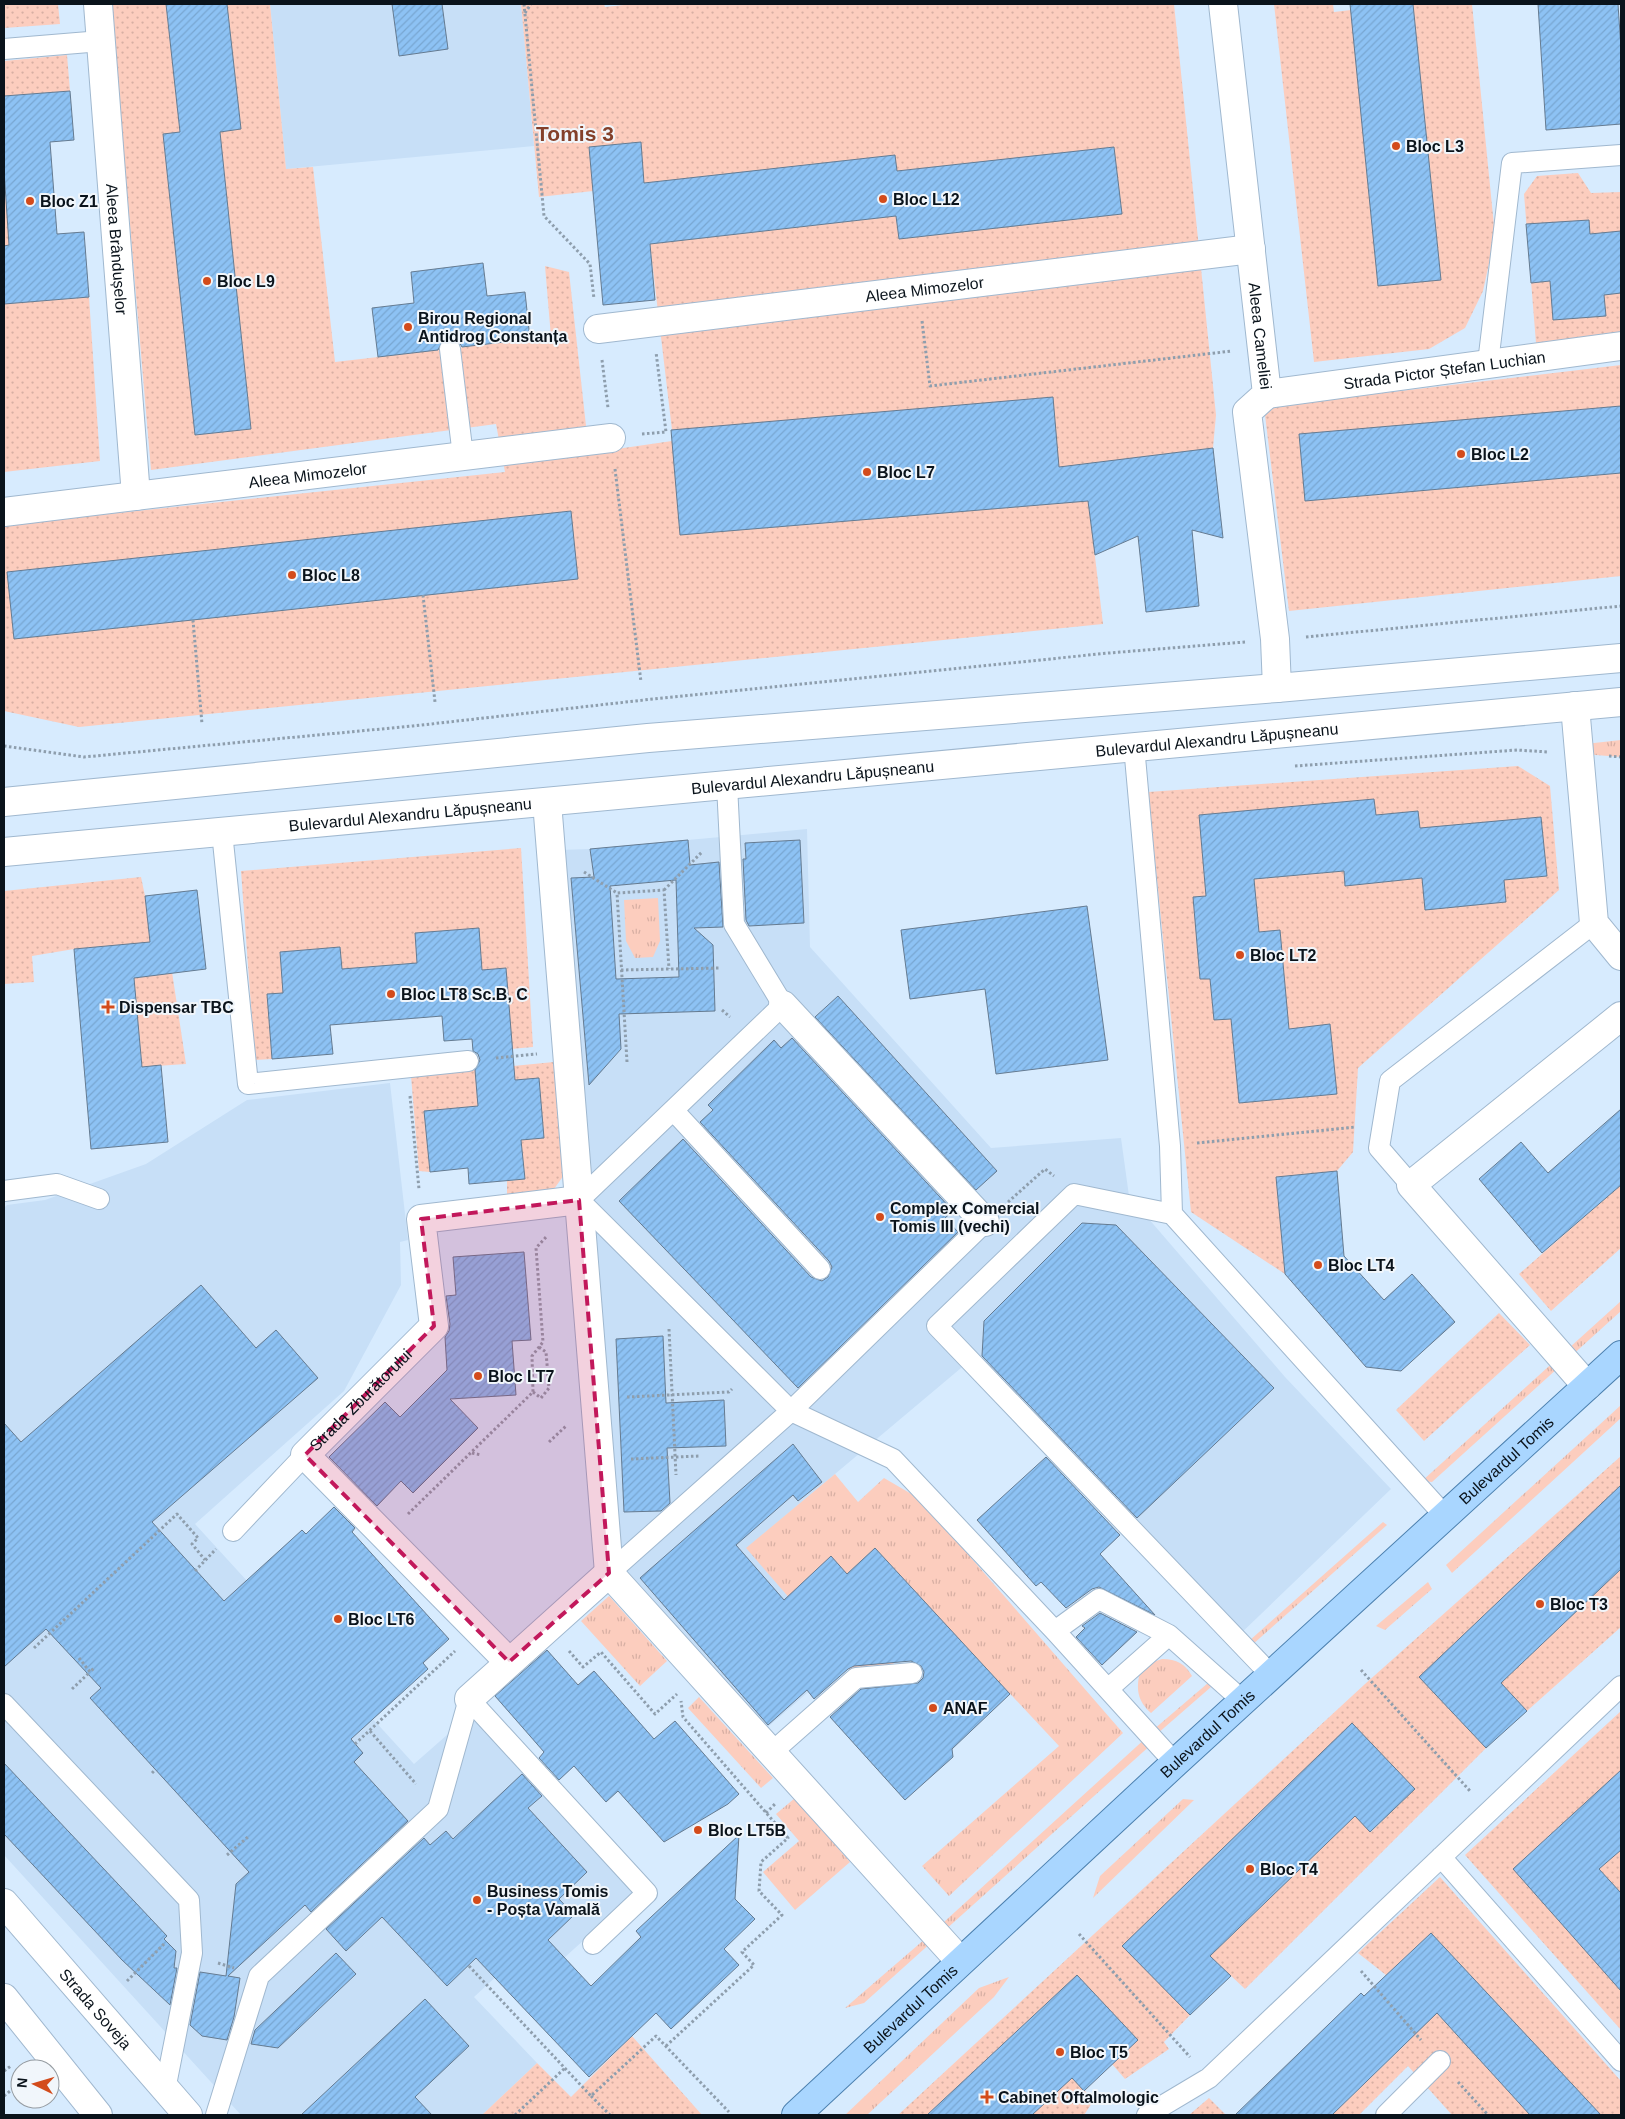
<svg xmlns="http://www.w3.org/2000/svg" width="1625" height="2119" font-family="Arial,sans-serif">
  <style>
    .built { fill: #c7dff7 }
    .grass { fill: url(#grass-tufts); fill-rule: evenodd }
    .garden { fill: url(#garden-dots); fill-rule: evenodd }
    .building { fill: url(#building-hatch); stroke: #657b91; fill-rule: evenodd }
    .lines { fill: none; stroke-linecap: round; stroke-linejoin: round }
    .service-casing { stroke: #a0b8cf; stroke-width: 22 }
    .pedestrian-casing { stroke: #a0b8cf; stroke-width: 30 }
    .minor-casing { stroke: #a0b8cf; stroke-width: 30 }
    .secondary-casing { stroke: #a0b8cf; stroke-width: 30 }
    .primary-casing { stroke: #4c80af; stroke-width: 30 }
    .path { stroke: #8e9ead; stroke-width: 3; stroke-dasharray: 2.5 2.5; stroke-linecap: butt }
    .service { stroke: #fff; stroke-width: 20 }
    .pedestrian { stroke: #fff; stroke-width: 28 }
    .minor { stroke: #fff; stroke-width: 28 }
    .secondary { stroke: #fff; stroke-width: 28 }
    .primary { stroke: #a9d6ff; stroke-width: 28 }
    .marked { fill: #c2185b; fill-opacity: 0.2; stroke: #c2185b; stroke-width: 4; stroke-dasharray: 10 6; stroke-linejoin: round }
    .poi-dot { fill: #d34b1b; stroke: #f1f6fb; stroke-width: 2 }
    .labels { text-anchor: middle; stroke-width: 4; stroke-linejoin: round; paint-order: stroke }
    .poi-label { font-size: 16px; font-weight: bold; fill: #0a131b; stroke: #f1f6fb; text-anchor: start }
    .street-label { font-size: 16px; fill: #0a131b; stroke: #f1f6fb }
    .district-label { font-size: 21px; font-weight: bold; fill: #84402a; stroke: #f1f6fb }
  </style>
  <defs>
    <pattern id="grass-tufts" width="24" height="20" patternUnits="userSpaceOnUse" patternTransform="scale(1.25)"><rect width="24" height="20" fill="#fccdbe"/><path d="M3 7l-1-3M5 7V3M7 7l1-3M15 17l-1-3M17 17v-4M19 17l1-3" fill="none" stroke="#d7afa3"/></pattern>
    <pattern id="garden-dots" width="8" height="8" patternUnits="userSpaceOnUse" patternTransform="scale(1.25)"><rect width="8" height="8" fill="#fccdbe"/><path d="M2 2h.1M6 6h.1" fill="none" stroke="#d7afa3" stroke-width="1.8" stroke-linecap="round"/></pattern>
    <pattern id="building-hatch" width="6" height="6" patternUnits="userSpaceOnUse" patternTransform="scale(1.25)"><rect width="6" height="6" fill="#8dc2f4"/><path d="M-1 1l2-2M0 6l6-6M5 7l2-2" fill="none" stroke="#78a6d1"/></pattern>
  </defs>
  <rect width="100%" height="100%" fill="#d7ebfe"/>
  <path class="built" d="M270,4H521L534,146L286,169Z
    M807,829L810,947L991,1148L1121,1138L1129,1196L1285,1377L1391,1489L1236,1638L967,1363L747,1548L844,1661L762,1732L619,1572L560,850L590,849Z
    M390,1083L408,1240L400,1242L401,1285L344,1391L195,1524L414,1764L472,1713L637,1892L564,1958L542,1934L474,1997L537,2063L482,2115H241L4,1855V1208L7,1205L45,1200L146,1164L247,1100Z"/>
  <path class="grass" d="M1621,740V757L1583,754L1585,744Z
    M658,898L660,941L653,957L635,958L626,941L624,900Z
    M1621,1301V1311L1432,1482L1422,1481Z
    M1621,1405V1418L1452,1573L1446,1565Z
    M835,1474L858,1502L884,1478L920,1499L1123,1733L949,1896L922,1866L1059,1746L940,1619L891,1666L851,1673L844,1661L746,1548ZM875,1548L920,1598L847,1574Z
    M1383,1522L1387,1525L1252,1645L1249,1641Z
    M1428,1582L1432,1589L1385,1630L1376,1626Z
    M609,1596L667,1661L640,1686L581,1621Z
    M1162,1659C1177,1659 1185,1664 1192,1676L1151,1713C1139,1702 1136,1692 1139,1676L1153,1662Z
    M1208,1683L1211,1687L1157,1734L1153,1730Z
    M699,1697L773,1778L761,1788L688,1708Z
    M1147,1737L1153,1743L864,2003L845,2008L933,1932Z
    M795,1798L850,1862L795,1910L763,1872L799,1841L776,1814Z
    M1183,1799L1194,1800L1093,1898L1100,1876Z
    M1009,1977L994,1997L867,2115H845L979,1988Z"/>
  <path class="garden" d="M4,4H58L60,24L4,28Z
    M111,4H166L180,132L163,134L195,435L251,429L220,132L241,129L227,4H270L286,169L313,167L335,362L551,337L545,266L569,272L589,453L672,441L681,535L1062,503L672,430L650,244L896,216L899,239L1122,213L1114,147L897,171L895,155L644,183L640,142L589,147L593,191L539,197L521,4H604L605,7L633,4H1174L1216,415L1213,448L1084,464L1103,624L79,727L4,711V525L505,472L496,424L151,470ZM570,511L577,579L14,639L7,572Z
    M1274,4H1333L1334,12L1351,10L1378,285L1441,279L1413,4H1472L1495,236L1483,291L1465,328L1429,349L1314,362Z
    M67,55L70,91L4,96V61Z
    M4,170L9,245L4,246Z
    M1578,173L1591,193L1621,192V332L1536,343L1524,194L1537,176Z
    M89,297L100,461L4,472V304Z
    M1621,365V406L1299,435L1305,501L1621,473V576L1289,611L1264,407Z
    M1518,766L1550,786L1559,890L1358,1068L1353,1152L1337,1171L1276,1177L1285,1274L1191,1212L1148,792ZM1374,799L1376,815L1418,811L1421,842L1541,817L1547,876L1504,880L1422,878L1345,886L1344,871L1254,879L1259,932L1280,930L1289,1029L1330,1025L1336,1094L1239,1103L1231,1019L1214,1020L1210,979H1200L1193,898L1206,896L1199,816Z
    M521,848L533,1047L487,1051L479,929L415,933L417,963L342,969L340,947L280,952L283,993L267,995L272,1059L255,1060L241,871Z
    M141,877L145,896L172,972L186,1064L142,1067L131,944L74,949L32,956L34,982L4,984V891Z
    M554,1062L564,1175L554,1189L507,1194V1181L525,1179L521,1140L544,1137L539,1078L477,1083L478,1106L424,1111L430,1172L419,1171L411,1076Z
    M1621,1185V1248L1551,1311L1519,1274Z
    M1499,1313L1530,1345L1424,1441L1396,1410Z
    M1621,1456V1485L1419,1677L1486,1748L1245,1989L1210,1956L1355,1816L1371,1832L1415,1789L1352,1724L1123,1946L1190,2015L1164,2042L1169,2049L1125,2079L1112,2064L1138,2040L1077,1975L927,2115H898L1365,1684Z
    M1621,1569V1627L1527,1711L1501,1683Z
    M1621,1711V1770L1513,1869L1621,1991V2030L1465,1855Z
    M1621,1850V1893L1599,1869Z
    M1440,1877L1621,2081V2115H1601L1431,1933L1386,1975L1358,1953Z
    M1421,1996L1530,2115H1452L1408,2066L1359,2115H1332L1408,2042L1413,2004Z
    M632,2036L702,2115H482L537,2063L571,2097Z
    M1072,2078L1094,2100L1084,2115H1032Z
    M1209,2098L1226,2115H1189Z"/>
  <path class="building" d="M166,4H227L241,129L220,132L251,429L195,435L163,134L180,132Z
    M392,4H442L448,49L399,56Z
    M1350,4H1413L1441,280L1378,286Z
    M1538,4H1618L1621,48V124L1546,130Z
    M70,91L74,140L50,142L57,234L84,232L89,297L4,304V246L9,245L4,170V96Z
    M641,142L644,183L895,155L897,171L1114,147L1122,214L899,239L896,216L650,244L655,300L603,305L589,147Z
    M1589,220L1590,234L1621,231V293L1604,295L1606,316L1553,320L1550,281L1531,283L1526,224Z
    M483,263L487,296L525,292L530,339L462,347L459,342L449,337L443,340L438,350L378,357L372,308L414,303L411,272Z
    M1053,397L1059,467L1213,448L1223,538L1192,530L1199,606L1146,612L1138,536L1095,555L1088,501L680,535L671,430Z
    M1621,406V473L1305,501L1299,434Z
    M571,511L578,579L14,639L7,572Z
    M1374,799L1376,815L1418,811L1420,828L1541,817L1547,876L1504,880L1506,902L1425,910L1422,878L1345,886L1344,871L1254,879L1259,932L1280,930L1289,1029L1330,1024L1337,1094L1239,1103L1231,1019L1214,1020L1210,979H1200L1193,897L1206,896L1199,815Z
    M688,840L690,865L719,862L723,927L694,928L713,945L715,1011L619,1014L621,1049L589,1085L571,878L594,877L590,849ZM676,880L679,977L616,979L610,886Z
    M800,840L804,923L749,926L746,920L743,859H746L745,843Z
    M197,890L206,969L134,978L142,1067L161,1065L168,1142L91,1149L74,949L150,942L145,896Z
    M1087,906L1108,1060L996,1074L985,989L910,999L901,930Z
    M479,928L482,970L506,968L515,1080L539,1078L544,1138L521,1140L525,1179L469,1184L468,1168L430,1172L424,1111L478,1106L475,1070L480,1060L478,1054L473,1051L472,1039L444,1041L442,1016L330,1025L333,1054L272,1059L267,994L283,993L280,952L340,947L342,969L417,963L415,933Z
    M838,996L997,1171L976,1190L815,1017Z
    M792,1038L953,1211L945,1218L958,1232L798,1388L619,1201L683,1139L811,1277L822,1281L828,1277L832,1267L829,1261L700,1122L713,1110L708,1105L774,1040L781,1048Z
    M1621,1109V1185L1542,1253L1479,1179L1521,1142L1548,1173Z
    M1337,1171L1344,1256L1384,1300L1412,1274L1455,1322L1401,1371L1366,1367L1285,1274L1276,1177Z
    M1082,1223L1116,1225L1274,1388L1137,1518L982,1356L984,1321Z
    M524,1252L531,1340L512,1341L516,1395L450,1399L478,1428L413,1493L401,1481L377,1506L329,1457L385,1402L400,1417L447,1370L445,1337L449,1331L450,1324L446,1296L456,1295L453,1257Z
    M201,1285L256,1348L276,1330L318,1378L152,1522L224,1601L302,1530L306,1534L334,1507L355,1528L352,1532L449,1639L423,1663L428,1669L351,1739L363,1753L354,1762L408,1821L311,1912L305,1905L228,1976L240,1978L234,2017L227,2040L202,2036L190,2025L200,1972L226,1976L236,1884L249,1872L90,1698L101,1688L46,1629L4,1667V1423L21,1442Z
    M663,1336L666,1403L724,1400L726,1446L667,1448L670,1503L661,1511L624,1512L616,1339Z
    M793,1444L822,1482L798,1501L793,1495L736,1545L784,1600L831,1556L847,1574L875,1548L1010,1694L952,1749L953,1757L905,1800L830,1717L861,1689L918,1683L923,1678L924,1672L921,1666L911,1661L854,1666L848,1669L814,1699L807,1690L768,1725L640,1578Z
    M1046,1457L1120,1535L1100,1554L1155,1615L1099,1587L1092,1589L1066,1608L1041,1582L1036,1586L977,1520Z
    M1621,1485V1569L1501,1683L1527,1711L1486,1748L1419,1677Z
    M1100,1613L1137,1632L1102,1665L1076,1637L1085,1628L1082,1626Z
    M547,1650L578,1685L594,1671L654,1739L675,1721L739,1794L728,1804L664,1842L618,1791L606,1802L574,1766L559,1780L539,1758L544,1752L495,1696Z
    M1352,1723L1415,1789L1370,1832L1355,1816L1210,1956L1231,1976L1190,2015L1122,1946Z
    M4,1763L167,1936L164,1939L176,1951L174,1968H177L170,2005L122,1960L4,1834Z
    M1621,1770V1850L1599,1869L1621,1893V1991L1513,1869Z
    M522,1774L542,1796L528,1808L587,1872L559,1899L574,1915L548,1940L591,1986L641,1937L636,1931L739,1835L735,1899L755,1919L724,1949L739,1965L671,2029L656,2013L589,2077L476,1958L447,1986L382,1917L346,1951L326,1929L424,1838L430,1845L446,1831L453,1839Z
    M1431,1933L1601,2115H1530L1437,2013L1332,2115H1235L1361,1993L1364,1996Z
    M336,1953L356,1974L278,2048L251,2044L255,2030Z
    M1077,1975L1138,2040L1084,2091L1072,2078L1032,2115H927Z
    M425,1999L469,2046L415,2097L432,2115H301Z"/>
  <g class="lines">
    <g class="service-casing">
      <path id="service" d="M4,49L101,41
        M450,349L463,456
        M1488,363L1512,163L1621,155
        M1134,746L1170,1146L1172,1214
        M222,832L248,1084L468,1061
        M673,1110L820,1269
        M1411,1185L1379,1148L1390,1081L1594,923
        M4,1191L57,1184L99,1199
        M985,1222L791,1411L893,1459L1055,1631L1175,1763
        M233,1531L305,1455
        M609,1573L791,1411L579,1200L783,1005L734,924L727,785
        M1055,1631L1099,1599L1169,1635L1243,1701
        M1272,1676L937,1326L1074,1194L1172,1214L1445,1516
        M1108,1689L1169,1635
        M469,1699L647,1893L593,1944
        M4,1704L189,1900L192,1953L165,2090
        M771,1753L856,1678L912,1673
        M1441,1857L1621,2061
        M216,2115L259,1976L438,1809L469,1699
        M1147,2115L1209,2078L1621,1686
        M1386,2115L1440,2061"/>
    </g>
    <g class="pedestrian-casing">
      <path id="pedestrian" d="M783,1005L985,1222"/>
    </g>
    <g class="minor-casing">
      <g id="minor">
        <path id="s1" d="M98,4L136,496"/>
        <path id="s2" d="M1223,4L1267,394L1247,412L1275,639L1277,688"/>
        <path id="s3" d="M598,329L1251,249"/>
        <path id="s4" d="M1267,394L1621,346"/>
        <path id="s5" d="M4,512L611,438"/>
        <path d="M1575,706L1594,923L1621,956"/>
        <path d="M547,802L609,1573L960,1961"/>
        <path d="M1587,1386L1411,1185L1621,1016"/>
        <path id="s6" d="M509,1662L305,1455L434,1326L421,1219L579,1200"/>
        <path d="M469,1699L609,1573"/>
      </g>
    </g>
    <g class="secondary-casing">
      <g id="secondary">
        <path d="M4,802L648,738L1277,688L1621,658"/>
        <path id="s7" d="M4,852L1621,702"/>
        <path id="s8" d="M4,1903L188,2115"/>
        <path d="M4,1998L98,2115"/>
      </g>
    </g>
    <g class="primary-casing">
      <g id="primary">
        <path id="s9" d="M796,2115L1175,1763L1621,1355"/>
      </g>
    </g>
    <path class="path" d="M524,4L544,216L590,264L594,299
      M525,13L531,4
      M922,321L930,386L1232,351
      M602,360L608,408
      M642,434L666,432L656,352
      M615,469L641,682
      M423,595L435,702
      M193,620L202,724
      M1306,637L1621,606
      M4,746L84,757L413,726L644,700L1109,653L1245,642
      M1609,756L1621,757
      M1295,766L1517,750L1548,752
      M584,872L617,893
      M664,890L702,852
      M621,970L721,968
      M722,1010L730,1017
      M496,1058L537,1054
      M627,1062L617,893L664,890L669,969
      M410,1096L419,1189
      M1197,1143L1355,1127
      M1008,1202L1045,1169L1054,1176
      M669,1329L676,1475
      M533,1392L541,1398L549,1388L546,1352L539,1347
      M627,1397L729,1392L732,1389
      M549,1442L566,1426
      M472,1453L481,1455
      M631,1459L699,1456
      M408,1514L533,1392L532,1356L543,1342L536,1248L547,1236
      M195,1571L216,1549
      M34,1648L177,1514L198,1538L192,1544L205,1560
      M569,1651L583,1667L601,1652L655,1714L677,1694
      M79,1658L90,1672L94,1668
      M1361,1670L1470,1791
      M72,1689L90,1672
      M370,1731L416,1784
      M355,1744L455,1651
      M152,1773L155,1770
      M766,1813L776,1803
      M227,1855L249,1836
      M1079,1934L1190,2057
      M218,1963L234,1968
      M469,1966L591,2096L656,2036L729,2112
      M1361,1971L1421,2040
      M127,1981L164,1944
      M666,2046L754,1965L742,1952L782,1915L759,1891L761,1862L788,1838L683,1717L681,1701
      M4,2071L11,2066
      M1458,2082L1488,2115
      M4,2096L20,2083
      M591,2096L610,2115
      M515,2115L565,2068"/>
    <use href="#service" class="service"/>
    <use href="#pedestrian" class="pedestrian"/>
    <use href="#minor" class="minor"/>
    <use href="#secondary" class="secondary"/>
    <use href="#primary" class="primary"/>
  </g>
  <path class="marked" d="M579,1200L609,1573L509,1662L305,1455L434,1326L421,1219Z"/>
  <g class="poi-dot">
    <circle cx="1396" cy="146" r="5"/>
    <circle cx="883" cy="199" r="5"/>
    <circle cx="30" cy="201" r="5"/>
    <circle cx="207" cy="281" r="5"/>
    <circle cx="408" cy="327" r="5"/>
    <circle cx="1461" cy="454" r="5"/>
    <circle cx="867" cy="472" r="5"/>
    <circle cx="292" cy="575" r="5"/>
    <circle cx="1240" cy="955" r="5"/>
    <circle cx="391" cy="994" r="5"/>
    <path d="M105.5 999.5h5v5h5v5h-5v5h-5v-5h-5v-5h5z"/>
    <circle cx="880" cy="1217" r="5"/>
    <circle cx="1318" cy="1265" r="5"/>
    <circle cx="478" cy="1376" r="5"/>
    <circle cx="1540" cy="1604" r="5"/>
    <circle cx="338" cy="1619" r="5"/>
    <circle cx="933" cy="1708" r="5"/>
    <circle cx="698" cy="1830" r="5"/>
    <circle cx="1250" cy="1869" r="5"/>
    <circle cx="477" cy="1900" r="5"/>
    <circle cx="1060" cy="2052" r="5"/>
    <path d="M984.5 2089.5h5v5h5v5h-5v5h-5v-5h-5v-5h5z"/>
  </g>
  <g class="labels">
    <g class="poi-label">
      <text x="1406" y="152">Bloc L3</text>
      <text x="893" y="205">Bloc L12</text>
      <text x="40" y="207">Bloc Z1</text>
      <text x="217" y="287">Bloc L9</text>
      <text x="418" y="324">Birou Regional<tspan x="418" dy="18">Antidrog Constanța</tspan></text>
      <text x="1471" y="460">Bloc L2</text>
      <text x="877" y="478">Bloc L7</text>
      <text x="302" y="581">Bloc L8</text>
      <text x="1250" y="961">Bloc LT2</text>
      <text x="401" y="1000">Bloc LT8 Sc.B, C</text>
      <text x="119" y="1013">Dispensar TBC</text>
      <text x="890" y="1214">Complex Comercial<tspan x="890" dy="18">Tomis III (vechi)</tspan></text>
      <text x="1328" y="1271">Bloc LT4</text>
      <text x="488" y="1382">Bloc LT7</text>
      <text x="1550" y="1610">Bloc T3</text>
      <text x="348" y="1625">Bloc LT6</text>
      <text x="943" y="1714">ANAF</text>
      <text x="708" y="1836">Bloc LT5B</text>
      <text x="1260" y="1875">Bloc T4</text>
      <text x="487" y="1897">Business Tomis<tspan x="487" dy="18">- Poșta Vamală</tspan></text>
      <text x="1070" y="2058">Bloc T5</text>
      <text x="998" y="2103">Cabinet Oftalmologic</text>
    </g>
    <g class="street-label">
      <text dy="6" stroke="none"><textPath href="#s1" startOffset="246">Aleea Brândușelor</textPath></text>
      <text dy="6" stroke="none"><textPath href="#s3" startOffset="329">Aleea Mimozelor</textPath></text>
      <text dy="6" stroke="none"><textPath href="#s2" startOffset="334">Aleea Cameliei</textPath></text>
      <text dy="6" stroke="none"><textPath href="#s4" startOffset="179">Strada Pictor Ștefan Luchian</textPath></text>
      <text dy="6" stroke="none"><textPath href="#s5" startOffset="306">Aleea Mimozelor</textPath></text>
      <text dy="6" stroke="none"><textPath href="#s7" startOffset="1218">Bulevardul Alexandru Lăpușneanu</textPath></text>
      <text dy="6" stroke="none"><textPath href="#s7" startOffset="812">Bulevardul Alexandru Lăpușneanu</textPath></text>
      <text dy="6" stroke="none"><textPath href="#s7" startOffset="408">Bulevardul Alexandru Lăpușneanu</textPath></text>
      <text dy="6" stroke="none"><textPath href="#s6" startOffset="369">Strada Zburătorului</textPath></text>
      <text dy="6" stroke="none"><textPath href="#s9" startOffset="966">Bulevardul Tomis</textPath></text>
      <text dy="6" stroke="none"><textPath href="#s9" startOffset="561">Bulevardul Tomis</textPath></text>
      <text dy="6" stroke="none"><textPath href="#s8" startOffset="140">Strada Soveja</textPath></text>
      <text dy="6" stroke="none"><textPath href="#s9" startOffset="156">Bulevardul Tomis</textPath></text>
    </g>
    <g class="district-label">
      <text x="575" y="141">Tomis 3</text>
    </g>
  </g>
  <rect width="1625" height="2119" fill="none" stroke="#0a131b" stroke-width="10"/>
  <g transform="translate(35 2084) rotate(275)"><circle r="24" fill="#f1f6fb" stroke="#959ba1"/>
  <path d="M0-4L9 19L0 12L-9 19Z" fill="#d34b1b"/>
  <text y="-8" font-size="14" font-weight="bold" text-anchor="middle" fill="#0a131b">N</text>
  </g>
</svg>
